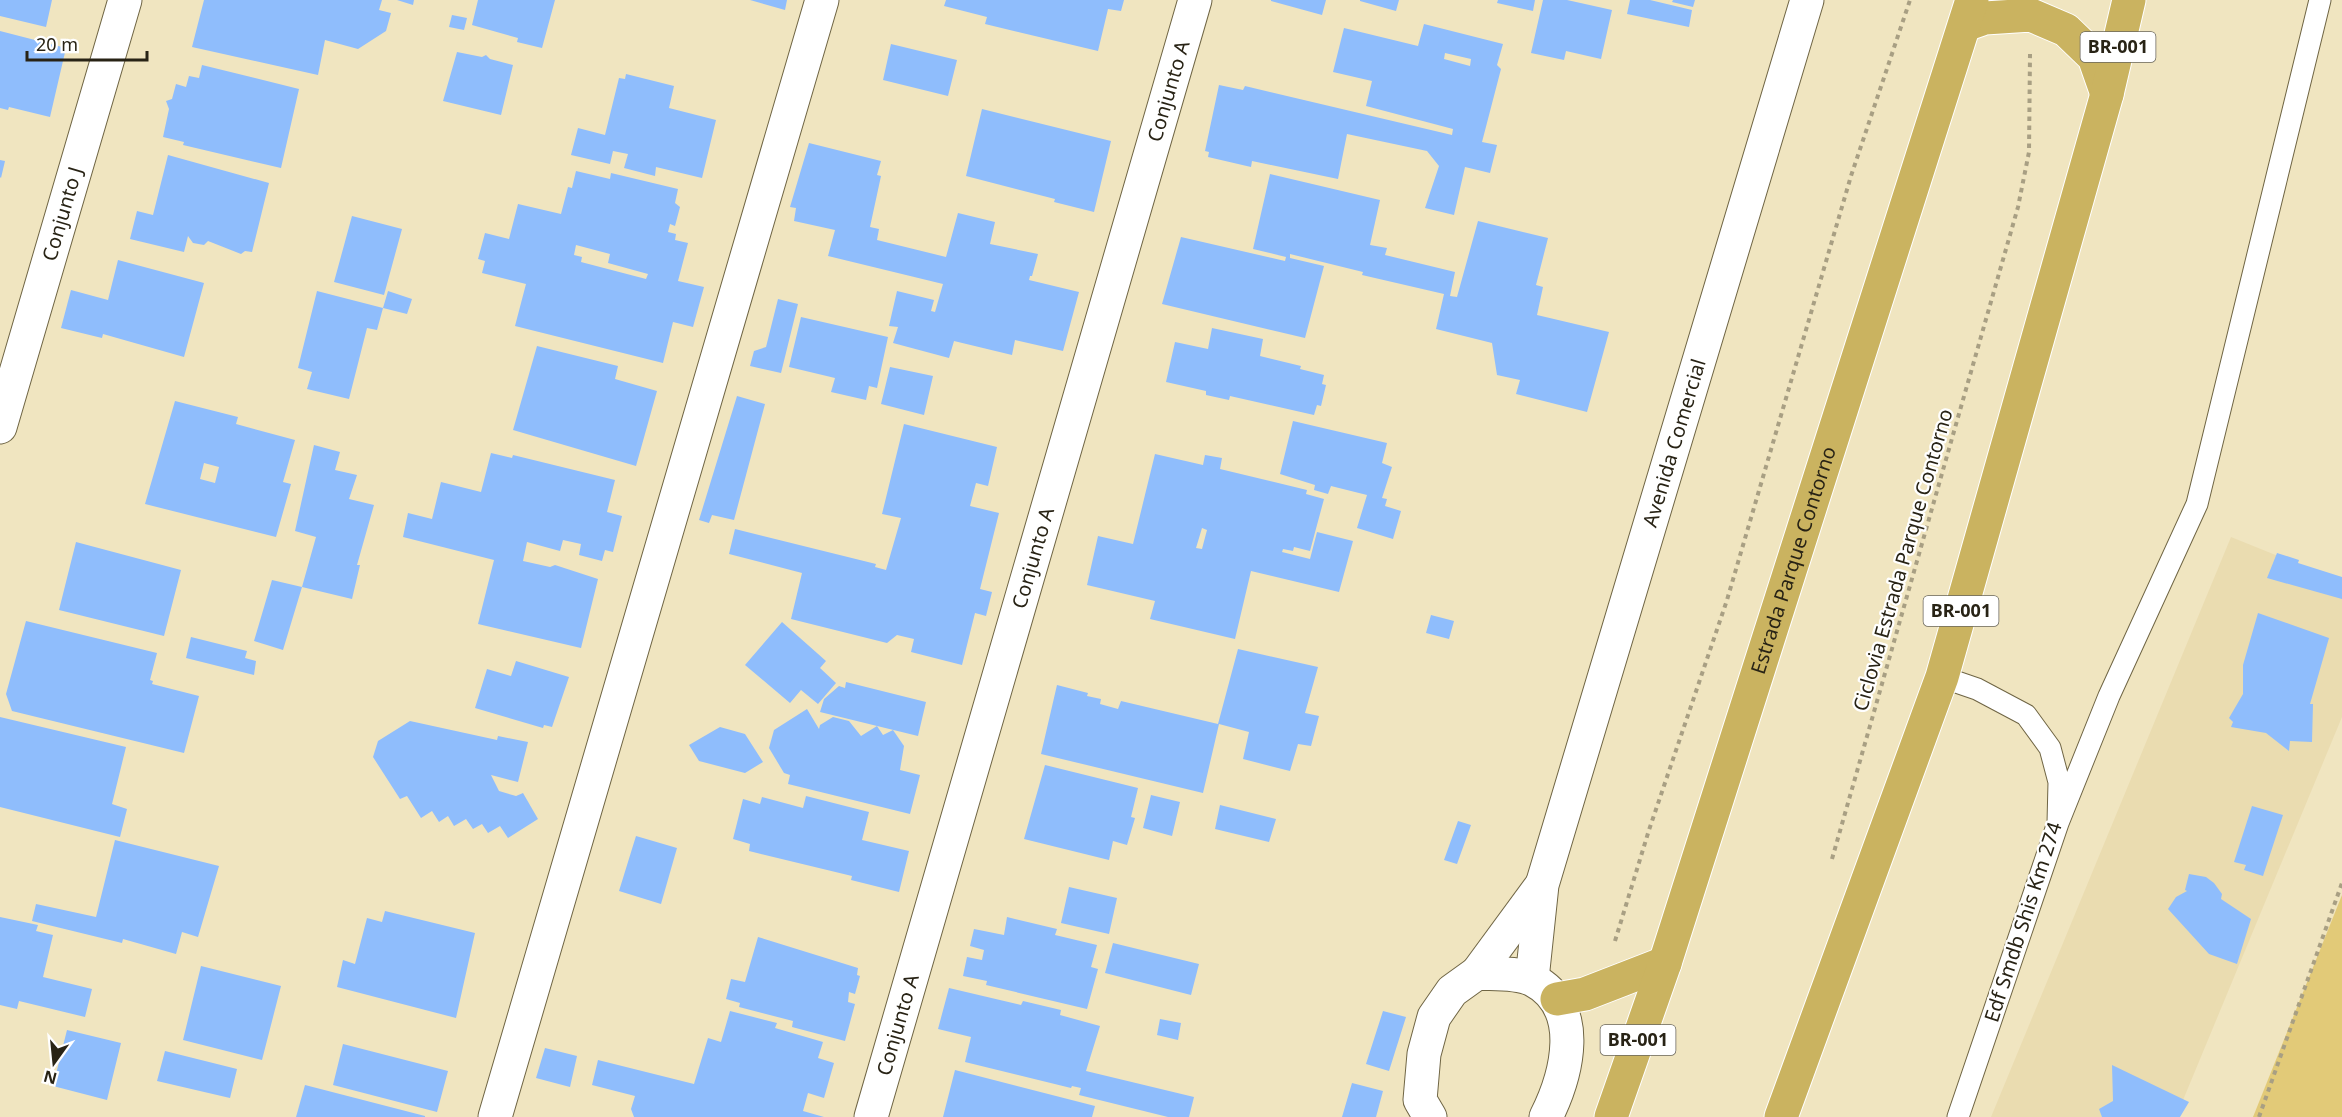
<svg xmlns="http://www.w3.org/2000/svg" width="2342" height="1117" font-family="'Noto Sans',sans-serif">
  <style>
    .built { fill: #eadcb0 }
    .green { fill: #e2ca78 }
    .building { fill: #8fbdfc; fill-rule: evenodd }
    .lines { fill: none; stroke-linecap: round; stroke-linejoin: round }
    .service-casing { stroke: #6f6544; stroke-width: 23 }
    .minor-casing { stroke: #6f6544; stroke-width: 35 }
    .tertiary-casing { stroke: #6f6544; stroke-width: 35 }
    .trunk-casing { stroke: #fff; stroke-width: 35 }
    .path { stroke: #a89f83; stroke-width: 4; stroke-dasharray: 4.5 4.5; stroke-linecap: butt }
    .service { stroke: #fff; stroke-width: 21 }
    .minor { stroke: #fff; stroke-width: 33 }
    .tertiary { stroke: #fff; stroke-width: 33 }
    .trunk { stroke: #cab360; stroke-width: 33 }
    .labels { text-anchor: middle; stroke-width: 4.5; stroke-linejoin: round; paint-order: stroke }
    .shield { fill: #fff; stroke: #68655b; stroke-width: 1.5 }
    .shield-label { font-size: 18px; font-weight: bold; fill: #282315 }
    .street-label { font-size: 20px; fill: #282315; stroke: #fff }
  </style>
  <rect width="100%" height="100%" fill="#f0e5c0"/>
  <path class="built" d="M2231,537L2342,582V717L2176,1117H1991Z"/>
  <path class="green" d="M2342,895V1117H2253Z"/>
  <path class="building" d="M0,0H52L46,27L0,16Z
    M204,0H382L379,10L391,13L386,31L358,49L325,40L318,75L192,47Z
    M397,0H414L413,5Z
    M478,0H555L542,48L517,42L518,38L472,25Z
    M750,0H787L785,10Z
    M946,0H1124L1121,11L1108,9L1098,51L985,24L987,17L944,6Z
    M1326,0L1322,15L1271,1V0Z
    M1399,0L1396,11L1360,1V0Z
    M1498,0H1535L1533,11L1497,3Z
    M1543,0H1567L1612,10L1601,59L1566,51L1564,60L1531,53Z
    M1630,0H1650L1692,10L1689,27L1627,14Z
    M1673,0H1695L1693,7L1672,2Z
    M452,15L467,18L464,30L449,27Z
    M1424,24L1503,44L1497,65L1501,69L1482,142L1497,145L1490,173L1465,167L1454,215L1425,208L1439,166L1427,151L1347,134L1338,179L1252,161L1251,167L1208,157L1209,152L1205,151L1219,85L1243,90L1245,86L1452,135L1453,129L1366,106L1372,81L1333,72L1344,28L1418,46ZM1445,53L1471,59L1470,66L1444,59Z
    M0,31L66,48L50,117L9,107L8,110L0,108Z
    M891,44L957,60L948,96L883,80Z
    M457,52L482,57L486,55L490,59L513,65L501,115L443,101Z
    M202,65L299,89L281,168L183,145L184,142L163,137L169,109L166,101L172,99L176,84L186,87L189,76L199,78Z
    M626,74L674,86L669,108L716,120L702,178L656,167L655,176L624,168L628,154L613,151L610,164L571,155L578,128L605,135L619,78L625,79Z
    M982,109L1111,141L1094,212L1054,202L1055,199L966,176Z
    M809,143L881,161L877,175L881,176L870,227L879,229L877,240L946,257L958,213L995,222L990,244L1038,254L1032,276H1030L1029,280L1079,292L1063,351L1015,340L1012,355L954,341L949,358L893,343L898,327L889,326L897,291L934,300L931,311L935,312L943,284L828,256L835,230L794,221L796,208L790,207Z
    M168,155L269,183L252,252L245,251L241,254L208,241L204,245L193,243L188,236L184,252L130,239L137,211L153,215Z
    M0,160L5,161L1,178L0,177Z
    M576,171L610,179L611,173L678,189L675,203L680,207L675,226L670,224L668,232L676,234L675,240L688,243L678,281L704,287L693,327L673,322L663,363L515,326L526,284L482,273L485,261L478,259L485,233L509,239L518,204L561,214L568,187L572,188ZM576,245L610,254L608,263L648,274L646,279L581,262L582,257L574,255Z
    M1270,174L1380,200L1370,245L1387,248L1385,255L1455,272L1450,296L1457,297L1478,221L1548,238L1536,285L1543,287L1537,315L1609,332L1587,412L1516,394L1520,380L1497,375L1492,343L1436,329L1444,294L1362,275L1363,272L1290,254V258L1324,266L1305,338L1162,304L1181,237L1285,261L1286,257L1253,249Z
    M352,216L402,229L384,295L334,282Z
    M118,260L204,283L184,357L103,334L102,338L61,328L71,290L108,300Z
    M317,291L383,308L377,330L367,328L349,399L307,389L312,372L298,368Z
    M388,291L412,299L407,314L383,308Z
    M778,299L798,304L781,373L750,366L754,351L766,347Z
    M801,317L888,337L877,388L869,386L866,400L831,392L835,378L789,367Z
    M1212,328L1263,339L1260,356L1301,366L1300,369L1324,375L1322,384L1326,385L1321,406L1317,405L1314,415L1230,396L1229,400L1206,395V391L1166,382L1175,342L1208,349Z
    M537,346L618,366L615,379L657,391L636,466L513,430Z
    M890,367L933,376L924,415L881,404Z
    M737,396L765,404L734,520L712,515L709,523L699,520Z
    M175,401L238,417L236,424L295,440L283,482L291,484L276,537L145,504ZM204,463L219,467L215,483L200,479Z
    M1293,421L1387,443L1382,463L1392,467L1382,498L1387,499L1385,506L1401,511L1393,539L1357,528L1367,495L1331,486L1328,494L1314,490L1315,485L1280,474Z
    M904,424L997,447L988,486L976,483L970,506L999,513L980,589L992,592L986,616L975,613L962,665L911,652L914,639L897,635L887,643L791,619L802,573L729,554L735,529L876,564L875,567L886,570L901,518L882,514Z
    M314,445L340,452L335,470L357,475L349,499L374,505L357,565H360L352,599L302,587L316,537L295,531Z
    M491,453L512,458L513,455L615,480L607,512L622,516L613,552L605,550L602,561L579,555L581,544L563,540L560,551L527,542L523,561L550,567L555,565L598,579L581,648L478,624L494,560L403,537L408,513L432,519L441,482L481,492Z
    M1155,454L1203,465L1205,455L1222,458L1220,469L1307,490L1306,494L1324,499L1310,551L1294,547L1293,551L1283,549L1282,552L1310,559L1317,532L1353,541L1339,592L1251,571L1235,639L1150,619L1155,601L1087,585L1098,536L1133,544ZM1202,528L1207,530L1202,549L1196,548Z
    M76,542L181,570L164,636L59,610Z
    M2277,553L2299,560L2298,563L2342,577V599L2267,578Z
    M272,580L302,587L283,650L254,641Z
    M2258,613L2329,638L2310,704H2313L2312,742L2290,741L2289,751L2266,733L2231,727L2233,722L2229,718L2243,694V665Z
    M1431,615L1454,621L1449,639L1426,633Z
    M26,621L157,653L150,680L153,681L152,684L199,696L184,753L12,711L6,694Z
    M782,622L826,661L820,668L836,683L818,704L801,690L790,703L745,665Z
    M191,637L247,651L245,658L256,661L254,675L186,658Z
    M1238,649L1318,667L1305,713L1319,716L1311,746L1298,744L1290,771L1243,759L1249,732L1219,724L1203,793L1041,754L1057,685L1088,693L1087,696L1101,699L1100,704L1118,709L1121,701L1218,724Z
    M516,661L569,677L552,727L544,725L543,728L475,708L487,669L511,676Z
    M846,682L926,702L918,736L820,712L824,699L839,686L845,688Z
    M807,709L819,729L820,725L833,717L849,721L861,736L877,726L883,735L893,730L904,746L900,770L920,775L910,814L788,784L790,775L784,773L769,748L774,730Z
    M0,717L126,747L112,804L127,809L120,837L0,807Z
    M410,721L497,740L498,736L528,742L518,782L491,775L499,791L516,796L523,793L538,819L508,838L500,826L488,833L482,824L473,829L466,819L454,826L448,816L439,822L432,811L421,818L407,796L400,799L373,757L378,741Z
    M720,727L745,734L763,762L745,773L699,761L689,745Z
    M1045,765L1138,788L1131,817L1135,818L1127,845L1113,841L1109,860L1024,839Z
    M1151,795L1180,802L1172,836L1143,828Z
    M806,796L869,812L862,840L909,851L899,892L851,880L852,876L749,851L750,844L733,839L743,799L760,804L762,797L803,808Z
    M1220,805L1276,819L1269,842L1215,829Z
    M2252,806L2283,815L2263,876L2244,870L2246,865L2234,862Z
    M1458,821L1471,825L1457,864L1444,860Z
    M636,836L677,848L661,904L619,891Z
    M115,840L219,866L198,937L182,932L176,954L123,939L122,943L32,921L36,904L96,917Z
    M2189,874L2206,877L2214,883L2222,894L2221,899L2251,919L2237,964L2209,954L2168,909L2176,897L2187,891L2185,890Z
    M1069,887L1117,898L1109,934L1061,923Z
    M385,911L475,933L456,1018L337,987L343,960L355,964L367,918L382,922Z
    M0,917L38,925L36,931L53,935L43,977L92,989L85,1017L19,1001L17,1009L0,1005Z
    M1007,917L1057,929L1055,935L1097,945L1091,967L1098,969L1087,1009L986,985L987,981L963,976L967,957L982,960L984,950L970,946L974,929L1004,935Z
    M758,937L858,968L857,975L860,976L855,994L849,992L848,1002L855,1004L845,1041L792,1027L793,1021L739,1007L740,1003L726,999L731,979L745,982Z
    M1113,943L1199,964L1191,995L1105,973Z
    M201,966L281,986L262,1060L183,1040Z
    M949,988L1021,1005L1023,1001L1061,1010L1060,1015L1100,1026L1086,1071L1194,1097L1189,1117H1168L1079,1095L1081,1088L1072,1086L1071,1088L965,1062L971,1037L938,1029Z
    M730,1011L777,1023L775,1028L823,1042L818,1058L834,1063L824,1098L808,1093L803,1111L824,1117H634L631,1109L635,1096L592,1085L598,1060L694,1084L708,1038L721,1042Z
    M1383,1011L1406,1017L1389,1071L1366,1064Z
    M1160,1019L1181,1023L1178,1040L1157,1035Z
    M67,1030L121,1043L107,1100L53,1086Z
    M343,1044L448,1071L437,1112L333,1085Z
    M545,1048L577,1056L570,1087L536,1078Z
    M165,1051L237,1069L230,1098L157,1081Z
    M2112,1065L2189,1102L2180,1117H2102L2099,1109L2113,1101Z
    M955,1070L1095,1106L1092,1117H943Z
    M1352,1083L1383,1091L1376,1117H1342Z
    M305,1085L425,1116V1117H296Z"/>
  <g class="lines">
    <g class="service-casing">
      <path id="service" d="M1942,677L1977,689L2026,715L2050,748L2059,782L2058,823L1958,1117
        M2058,823L2109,696L2197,504L2320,0"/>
    </g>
    <g class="minor-casing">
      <g id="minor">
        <path id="s1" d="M0,427L125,0"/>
        <path d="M495,1117L822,0"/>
        <path id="s2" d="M871,1117L1195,0"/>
      </g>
    </g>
    <g class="tertiary-casing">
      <g id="tertiary">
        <path d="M1477,973L1541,886"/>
        <path id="s3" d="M1532,979L1542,885L1807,0"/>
        <path d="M1430,1117L1420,1100L1424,1054L1434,1017L1452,991L1477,973C1493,974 1518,972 1533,980C1585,1007 1567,1075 1546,1117"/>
      </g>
    </g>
    <g class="trunk-casing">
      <g id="trunk">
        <path d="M1965,25L1985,18L2031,15L2066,30L2094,57L2107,94"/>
        <path d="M1557,999L1585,994L1665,963"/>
        <path id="s4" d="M1611,1117L1665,963L1972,0"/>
        <path d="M1781,1117L1942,677L2107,94L2129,0"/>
      </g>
    </g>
    <path class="path" d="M1832,859L2018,207L2029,152L2030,54
      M1615,941L1649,830L1727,600L1851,176L1910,0
      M2259,1117L2342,883"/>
    <use href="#service" class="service"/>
    <use href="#minor" class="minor"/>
    <use href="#tertiary" class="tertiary"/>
    <use href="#trunk" class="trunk"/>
  </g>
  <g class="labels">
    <g class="shield">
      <rect x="2080.5" y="32" width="75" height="30" rx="4.5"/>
      <rect x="1923.5" y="596" width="75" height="30" rx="4.5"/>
      <rect x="1600.5" y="1025" width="75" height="30" rx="4.5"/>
    </g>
    <g class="shield-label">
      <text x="2118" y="53">BR-001</text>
      <text x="1961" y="617">BR-001</text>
      <text x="1638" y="1046">BR-001</text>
    </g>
    <g class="street-label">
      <text dy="7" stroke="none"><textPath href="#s2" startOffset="1068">Conjunto A</textPath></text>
      <text dy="7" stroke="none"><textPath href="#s1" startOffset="222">Conjunto J</textPath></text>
      <text dy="7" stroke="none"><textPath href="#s3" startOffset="556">Avenida Comercial</textPath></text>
      <text dy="7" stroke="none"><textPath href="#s2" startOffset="582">Conjunto A</textPath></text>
      <text dy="7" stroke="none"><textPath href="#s4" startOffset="586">Estrada Parque Contorno</textPath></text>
      <text transform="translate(1903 560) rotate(-74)" y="7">Ciclovia Estrada Parque Contorno</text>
      <text transform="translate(2023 922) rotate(-72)" y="7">Edf Smdb Shis Km 274</text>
      <text dy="7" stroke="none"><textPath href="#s2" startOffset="96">Conjunto A</textPath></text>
    </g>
  </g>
  <g transform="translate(54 1063) rotate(195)" stroke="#ffffff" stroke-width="4.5" paint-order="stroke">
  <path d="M0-4.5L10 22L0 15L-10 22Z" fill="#282315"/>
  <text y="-9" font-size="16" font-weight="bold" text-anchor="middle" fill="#282315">N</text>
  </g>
  <path d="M27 51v9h120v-9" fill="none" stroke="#282315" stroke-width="3"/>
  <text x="36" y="51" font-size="18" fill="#282315" stroke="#ffffff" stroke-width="4.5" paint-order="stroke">20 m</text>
</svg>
